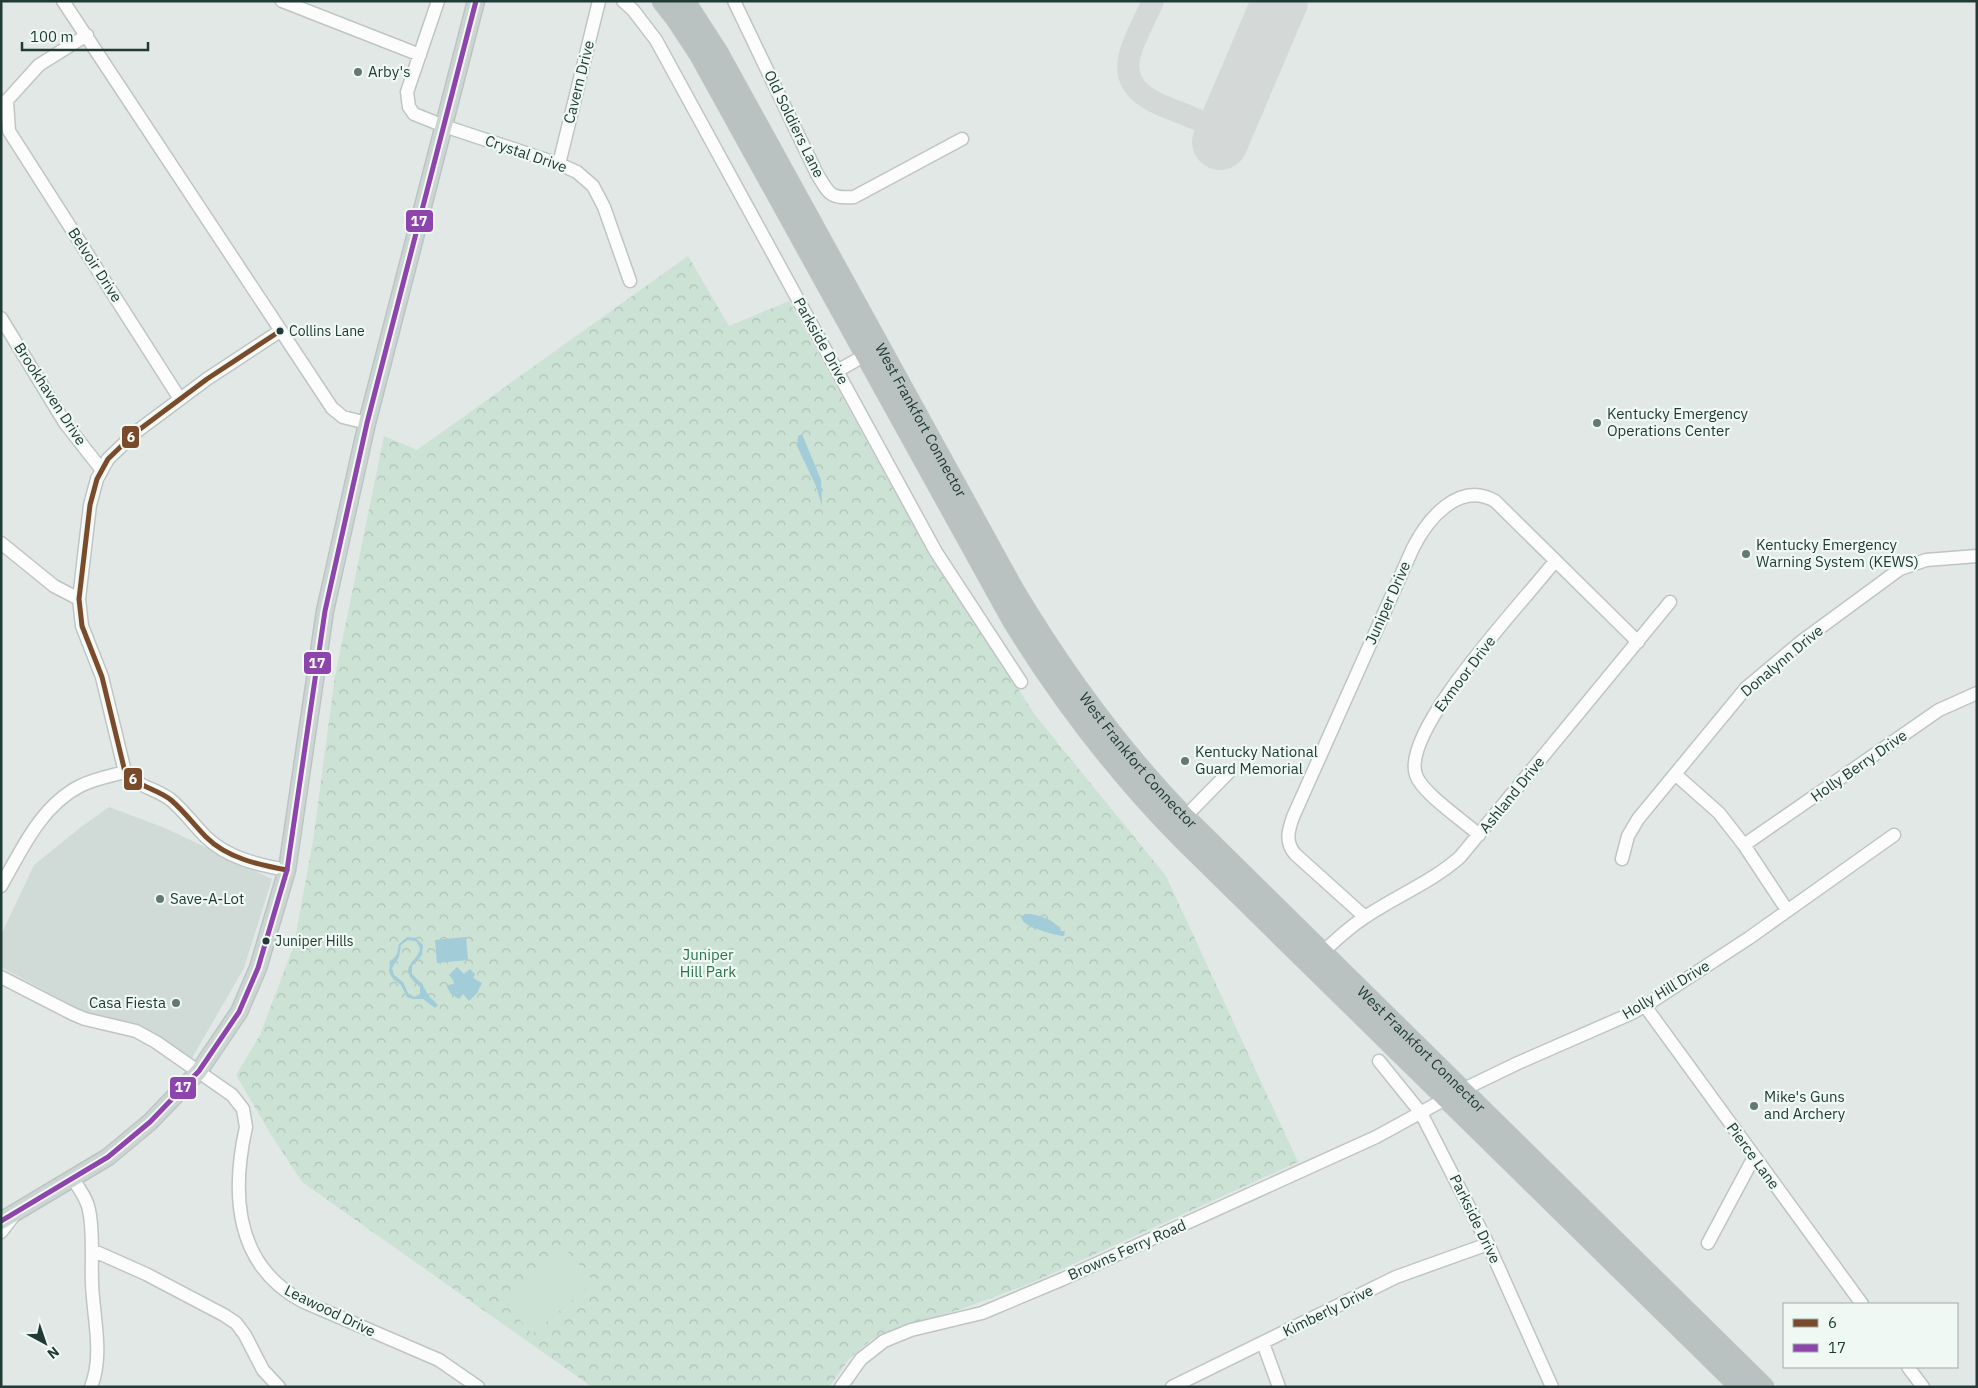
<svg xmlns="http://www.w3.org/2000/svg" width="1978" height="1388" font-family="'IBM Plex Sans',sans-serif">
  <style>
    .built { fill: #d0dad6 }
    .park { fill: url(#park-crowns) }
    .pitch { fill: #cbe2d4 }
    .water { fill: #a2ccd8; fill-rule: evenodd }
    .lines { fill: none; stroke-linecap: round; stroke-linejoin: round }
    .taxiway { stroke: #d4d9d8; stroke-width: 22 }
    .runway { stroke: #d4d9d8; stroke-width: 56 }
    .minor-casing { stroke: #bfc5c3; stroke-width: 15 }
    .major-casing { stroke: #bbc5c3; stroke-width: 19 }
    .highway-casing { stroke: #bbc5c3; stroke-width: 21 }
    .minor { stroke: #fbfcfb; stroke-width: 12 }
    .major { stroke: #cdd5d3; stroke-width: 16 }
    .highway { stroke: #b9c2c0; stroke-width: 19 }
    .bus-1-casing { stroke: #f0f8f4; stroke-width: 9 }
    .bus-2-casing { stroke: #f0f8f4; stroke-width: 9 }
    .bus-1 { stroke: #7a4b2a; stroke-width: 5 }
    .bus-2 { stroke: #8e44ad; stroke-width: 5 }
    .poi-dot { fill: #647874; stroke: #f0f8f4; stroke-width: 2 }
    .bus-dot { fill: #203b36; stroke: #f0f8f4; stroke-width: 2 }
    .labels { text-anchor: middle; stroke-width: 4.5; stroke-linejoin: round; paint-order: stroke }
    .bus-label { font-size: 14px; fill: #203b36; stroke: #f0f8f4; text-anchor: start }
    .poi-label { font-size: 15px; fill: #203b36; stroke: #f0f8f4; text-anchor: start }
    .street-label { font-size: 15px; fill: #203b36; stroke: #f0f8f4 }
    .park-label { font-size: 15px; fill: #29734c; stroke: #f0f8f4 }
    .line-badge { stroke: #f0f8f4; stroke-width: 2 }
    .badge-label { font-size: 14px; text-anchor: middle; font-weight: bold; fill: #fff }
  </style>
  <defs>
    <pattern id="park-crowns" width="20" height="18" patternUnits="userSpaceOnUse" patternTransform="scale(1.25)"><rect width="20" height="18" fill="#cbe2d4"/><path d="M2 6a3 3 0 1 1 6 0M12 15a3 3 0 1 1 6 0" fill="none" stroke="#aec3b7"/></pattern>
  </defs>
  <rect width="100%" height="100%" fill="#e2e8e6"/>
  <path class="built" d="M109,807L165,828L272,879L244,968L192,1058L161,1037L129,1022L89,1014L1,967V935L34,865L81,827Z"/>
  <path class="park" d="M688,256L729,326L789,301L917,532L1035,715L1166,876L1298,1162L1029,1284L964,1308L897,1329L871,1340L849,1359L829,1387H592L302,1182L270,1133L236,1075L260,1035L294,945L313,841L335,676L384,436L417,450Z"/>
  <path class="pitch" d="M563,1246L594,1282L532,1334L501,1298Z"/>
  <path class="water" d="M802,434L821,480L822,506L816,486L797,446L798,436Z
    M1025,914C1037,913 1056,920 1061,931H1065L1064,936C1057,936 1031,928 1025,923C1022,921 1022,919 1022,916Z
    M407,937L416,938L423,945L422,955L412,966V974L422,984L429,996L438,1005L435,1008L423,999H413L407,997L401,985L393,979L389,972L390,963L397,954L399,944ZM408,940L416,941L420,948C420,959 401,965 411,978C414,982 417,984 420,987V994L414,997L408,993L403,982L394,975L392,968L399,957L401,945Z
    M466,937L468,960L437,963L435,940Z
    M457,967L464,974L470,969L475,974L473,978L482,983L477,993L469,1001L463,994L459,999L451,994L447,987L448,985L454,984L453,980L449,975Z"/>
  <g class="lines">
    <path class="taxiway" d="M1153,1C1146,18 1135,36 1130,54C1120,91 1154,103 1181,113C1196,119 1210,125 1224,131"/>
    <path class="runway" d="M1220,142L1280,1"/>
    <g class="minor-casing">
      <path id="minor" d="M63,1L332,408L343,417L367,423
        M282,1L420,55
        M438,1L407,92L409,107L414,114L444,126L559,164L577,172L593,186L604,207L630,281
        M623,1L633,10L656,40L936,552L1021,682
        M734,1L817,174C829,193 829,199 854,197L962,139
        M7,102L9,131L180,399
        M1,107L39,65L87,35
        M559,164L599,1
        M1,318L65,423L101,469
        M280,331L207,379L136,432L108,459L97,479L90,505L79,599L82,626L102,677L125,772C138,787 157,789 171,800C184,811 194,825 206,837C227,858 259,865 287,870
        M837,371L871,352
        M1,543L54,586L79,599
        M1675,774L1719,813L1744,845L1787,910
        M1180,822L1229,772
        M1479,835C1464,821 1422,793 1416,775C1400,730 1527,598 1555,561
        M1744,845L1939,710L1977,693
        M1622,859L1628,836L1638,819L1746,688L1802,641L1900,569L1926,560L1977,556
        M1,886C22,849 41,806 80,786C94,779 110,776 125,772
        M1365,917L1295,854C1285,842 1288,831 1293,817L1413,548C1427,520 1459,480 1495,501L1638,642
        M1317,958C1332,943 1347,929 1365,917C1396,896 1432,882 1460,857L1670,602
        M1,977L73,1014L85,1019L136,1031L156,1042L232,1095L243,1109L246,1127C231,1194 235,1265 302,1301L439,1360L478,1387
        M1645,1006L1862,1304
        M1379,1061L1421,1113L1488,1244L1552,1387
        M73,1179C79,1189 87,1198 89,1210C94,1233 91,1259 92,1283C93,1317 104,1354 91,1387
        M1,1232L15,1214
        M1708,1243L1754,1157
        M92,1250L146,1274L224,1315L236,1323L245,1335L263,1370L279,1387
        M1263,1343L1279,1387
        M1908,1367L1923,1387
        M841,1387L861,1359L884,1341L911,1330L982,1313L1063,1279L1376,1137L1462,1090L1518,1063L1630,1014L1645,1006L1749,938L1894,835
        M1172,1387L1396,1277L1488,1244"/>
    </g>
    <g class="major-casing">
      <path id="major" d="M1,1221L108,1157L150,1122L199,1071L239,1012L258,968L287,870L325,611L367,423L476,1"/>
    </g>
    <g class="highway-casing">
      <g id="highway">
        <path d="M662,1L676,19L699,54L1012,620C1061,700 1117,773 1183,840L1740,1387"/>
        <path id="s1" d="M685,1L719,54L1014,590C1063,672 1118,748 1185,817L1764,1387"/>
      </g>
    </g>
    <use href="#minor" class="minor"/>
    <use href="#major" class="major"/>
    <use href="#highway" class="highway"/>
    <g class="bus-1-casing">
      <path id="bus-1" d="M280,331L207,379L136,432L108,459L97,479L90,505L79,599L82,626L102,677L125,772C138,787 157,789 171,800C184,811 194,825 206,837C227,858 259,865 287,870"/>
    </g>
    <g class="bus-2-casing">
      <path id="bus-2" d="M1,1221L108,1157L150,1122L199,1071L239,1012L258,968L287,870L325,611L367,423L476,1"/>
    </g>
    <use href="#bus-1" class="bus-1"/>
    <use href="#bus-2" class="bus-2"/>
  </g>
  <g class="poi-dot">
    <circle cx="358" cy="72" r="5"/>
    <circle cx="1597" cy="423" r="5"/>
    <circle cx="1746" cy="554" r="5"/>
    <circle cx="1185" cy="761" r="5"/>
    <circle cx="160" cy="899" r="5"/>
    <circle cx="176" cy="1003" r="5"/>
    <circle cx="1754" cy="1106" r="5"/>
  </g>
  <g class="bus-dot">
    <circle cx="280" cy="331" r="4.5"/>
    <circle cx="266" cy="941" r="4.5"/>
  </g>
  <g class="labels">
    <g class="bus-label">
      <text x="289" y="336">Collins Lane</text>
      <text x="275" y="946">Juniper Hills</text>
    </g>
    <g class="poi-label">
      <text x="368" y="77">Arby's</text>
      <text x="1607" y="419">Kentucky Emergency<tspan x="1607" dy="17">Operations Center</tspan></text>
      <text x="1756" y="550">Kentucky Emergency<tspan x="1756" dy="17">Warning System (KEWS)</tspan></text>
      <text x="1195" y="757">Kentucky National<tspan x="1195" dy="17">Guard Memorial</tspan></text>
      <text x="170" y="904">Save-A-Lot</text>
      <text x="166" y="1008" text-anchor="end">Casa Fiesta</text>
      <text x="1764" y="1102">Mike's Guns<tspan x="1764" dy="17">and Archery</tspan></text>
    </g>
    <g class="street-label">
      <text transform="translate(579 82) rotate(-76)" y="5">Cavern Drive</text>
      <text transform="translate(794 124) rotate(64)" y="5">Old Soldiers Lane</text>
      <text transform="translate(526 154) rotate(19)" y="5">Crystal Drive</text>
      <text transform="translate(95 265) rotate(57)" y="5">Belvoir Drive</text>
      <text transform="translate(821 341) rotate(61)" y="5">Parkside Drive</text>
      <text transform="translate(50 394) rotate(57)" y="5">Brookhaven Drive</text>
      <text dy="5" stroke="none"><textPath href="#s1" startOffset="481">West Frankfort Connector</textPath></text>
      <text transform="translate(1388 603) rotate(-66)" y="5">Juniper Drive</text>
      <text transform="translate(1782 661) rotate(-40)" y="5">Donalynn Drive</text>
      <text transform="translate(1465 674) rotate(-53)" y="5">Exmoor Drive</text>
      <text dy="5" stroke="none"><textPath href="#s1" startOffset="886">West Frankfort Connector</textPath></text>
      <text transform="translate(1859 766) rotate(-35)" y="5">Holly Berry Drive</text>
      <text transform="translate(1512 795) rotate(-51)" y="5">Ashland Drive</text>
      <text transform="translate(1666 990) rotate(-31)" y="5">Holly Hill Drive</text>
      <text dy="5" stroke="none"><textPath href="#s1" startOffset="1291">West Frankfort Connector</textPath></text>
      <text transform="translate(1753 1156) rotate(54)" y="5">Pierce Lane</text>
      <text transform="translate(1475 1219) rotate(64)" y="5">Parkside Drive</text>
      <text transform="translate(1127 1250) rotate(-24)" y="5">Browns Ferry Road</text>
      <text transform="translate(330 1311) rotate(26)" y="5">Leawood Drive</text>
      <text transform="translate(1328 1311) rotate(-26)" y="5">Kimberly Drive</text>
    </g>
    <g class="park-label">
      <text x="708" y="960">Juniper<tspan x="708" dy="17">Hill Park</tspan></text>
    </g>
  </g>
  <g class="line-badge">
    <rect x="405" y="209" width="29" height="24" rx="5" fill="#8e44ad"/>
    <rect x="121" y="425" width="19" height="24" rx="5" fill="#7a4b2a"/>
    <rect x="303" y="651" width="29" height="24" rx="5" fill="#8e44ad"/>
    <rect x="123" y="767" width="20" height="24" rx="5" fill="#7a4b2a"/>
    <rect x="169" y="1076" width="28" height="24" rx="5" fill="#8e44ad"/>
  </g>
  <g class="badge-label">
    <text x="419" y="226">17</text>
    <text x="131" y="442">6</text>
    <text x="317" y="668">17</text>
    <text x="133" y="784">6</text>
    <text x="183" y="1092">17</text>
  </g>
  <rect width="1978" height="1388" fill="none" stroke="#203b36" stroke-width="5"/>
  <rect x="1783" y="1303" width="175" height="65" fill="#f0f8f4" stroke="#9daca8"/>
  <rect x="1793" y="1319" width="25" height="8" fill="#7a4b2a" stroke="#9daca8"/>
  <text x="1828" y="1328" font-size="15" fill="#203b36">6</text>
  <rect x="1793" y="1344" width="25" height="8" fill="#8e44ad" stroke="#9daca8"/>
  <text x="1828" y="1353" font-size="15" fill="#203b36">17</text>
  <g transform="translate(45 1343) rotate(140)" stroke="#f0f8f4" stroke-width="4" paint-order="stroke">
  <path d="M0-4L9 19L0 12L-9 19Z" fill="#203b36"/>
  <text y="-8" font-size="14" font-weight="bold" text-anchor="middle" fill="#203b36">N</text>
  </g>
  <path d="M22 42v8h126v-8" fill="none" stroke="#203b36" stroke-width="2.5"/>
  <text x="30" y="42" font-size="15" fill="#203b36" stroke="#f0f8f4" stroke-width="4" paint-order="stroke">100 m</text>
</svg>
